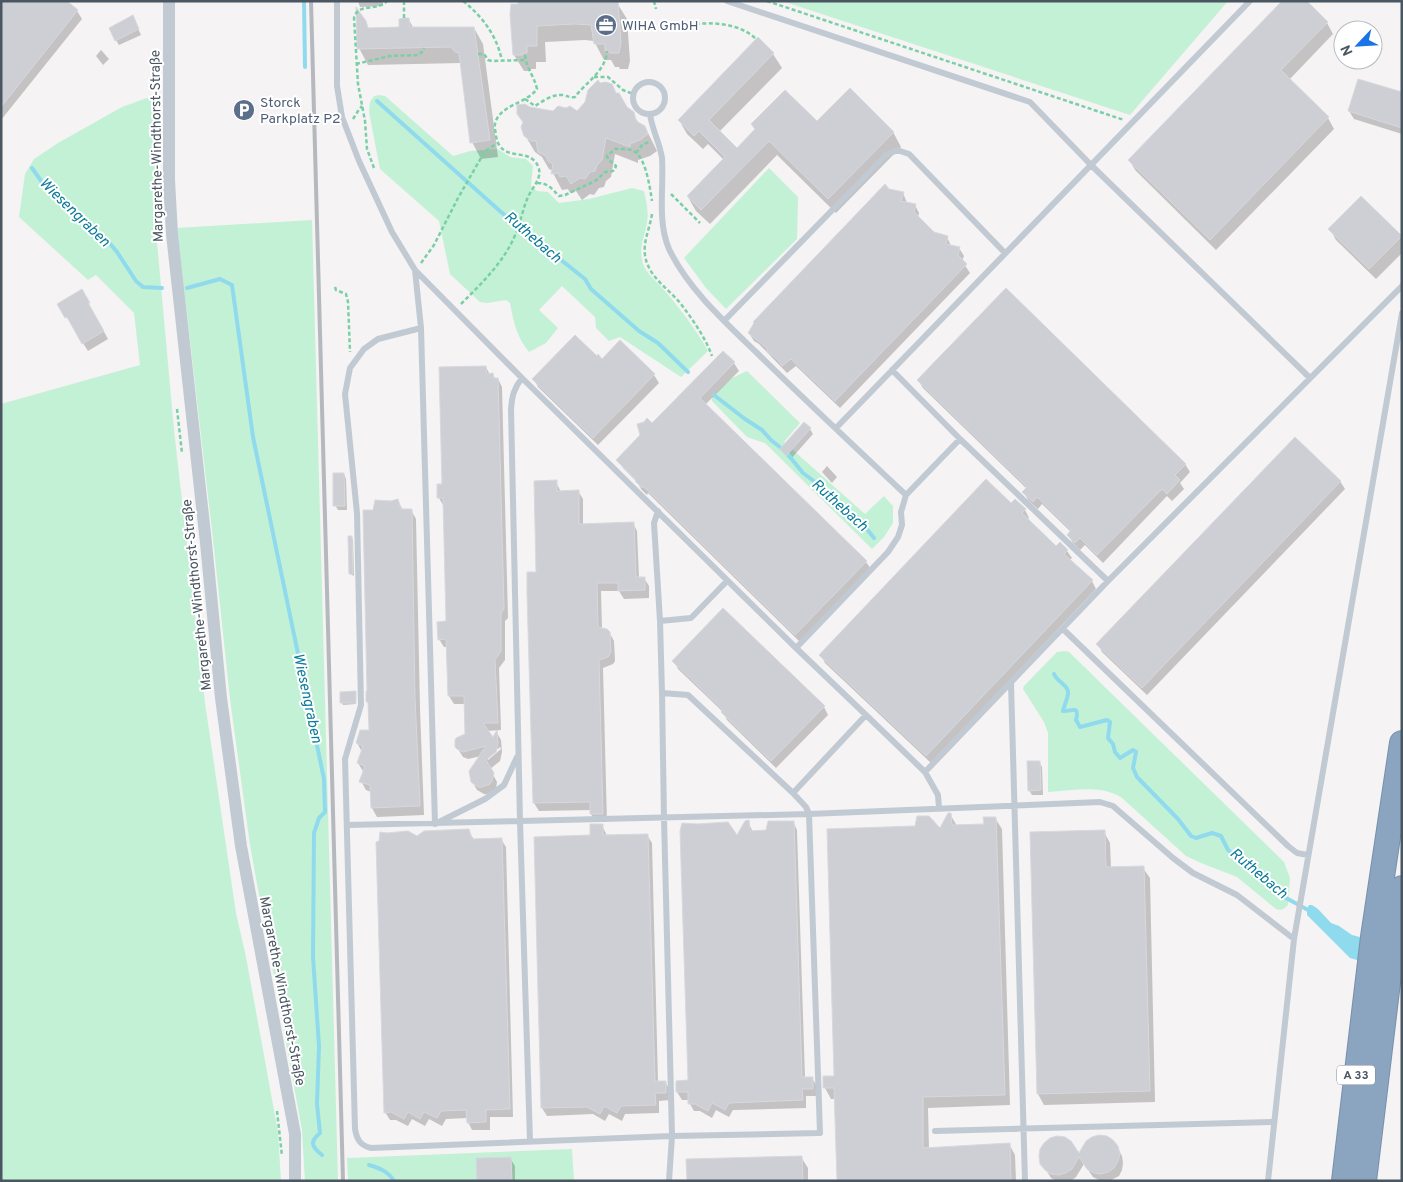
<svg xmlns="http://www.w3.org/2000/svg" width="1403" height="1182" font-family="Overpass,sans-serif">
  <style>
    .green { fill: #c3f1d5 }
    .water { fill: #90daee }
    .shadow { fill: #0003; fill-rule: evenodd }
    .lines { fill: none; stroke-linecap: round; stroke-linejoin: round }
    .stream { stroke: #90daee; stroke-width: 4 }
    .building { fill: #cdcfd5; stroke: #d7d9de }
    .motorway-casing { stroke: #7690ad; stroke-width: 26 }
    .path { stroke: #7ad0a6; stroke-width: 2.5; stroke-dasharray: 4 2.5; stroke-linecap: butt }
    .service { stroke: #c1cad2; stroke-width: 6 }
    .minor { stroke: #c1cad2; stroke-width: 12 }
    .motorway { stroke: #8ba5c1; stroke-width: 24 }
    .rail { stroke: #b5b8bd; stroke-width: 4 }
    .labels { text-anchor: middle; stroke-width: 4; stroke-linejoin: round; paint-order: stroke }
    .shield { fill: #fff; stroke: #808990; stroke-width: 1 }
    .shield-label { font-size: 12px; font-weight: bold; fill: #4a5661 }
    .service-label { font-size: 14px; fill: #4e5e75; stroke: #fff; text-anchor: start }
    .street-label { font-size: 14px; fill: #4a5661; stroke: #fff }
    .water-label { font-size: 15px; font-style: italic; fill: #0c7c9b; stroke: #fff }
  </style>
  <rect width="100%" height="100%" fill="#f5f3f3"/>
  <path class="green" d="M782,1H1228L1130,115Z
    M155,95L158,97L155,220L174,430L205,703L236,913L246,957L278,1132L281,1181H1V404L140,365L134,313L96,275L88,280L19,217L25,174L34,159L58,143L122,107Z
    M379,95L385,96L453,156L470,151L498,149L510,157L526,159L533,166L531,186L537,191L548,192L559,203L589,199L632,188L644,191C646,201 649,211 647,222C645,238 638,246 643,264C647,275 658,282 665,291C681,310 695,328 708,351L681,377L620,337L609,341L596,328L595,317L562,286L539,310L558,328L546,343L529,352C516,335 514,323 510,303L506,300L487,303L480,302L450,274L439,221L380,169L369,112L370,102L374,96Z
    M769,168L798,197L797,239L726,309L706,288L684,258Z
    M312,220L338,1181H305L302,1130L250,845L230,699L213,539L177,228Z
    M747,371L800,423L784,442L865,514L884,496L893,506V523L884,537L872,549L765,443L747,437L712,401V397L732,378Z
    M1065,651L1069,652L1284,862L1290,878L1288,905C1284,909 1281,911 1276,909L1237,877L1201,863L1186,856L1122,798C1101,784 1073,791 1048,792V733L1044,722L1023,689L1024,686L1057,652Z
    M572,1149L574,1181H348L347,1158Z"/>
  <path class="water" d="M1309,905H1312L1318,909L1331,923L1339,926L1352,935L1402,948V973L1350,958L1307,915V909Z"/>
  <path class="shadow" d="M1,1H65L77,11L82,19L1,120Z
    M358,1H383V6L360,7Z
    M1305,1L1327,23L1333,34L1289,80L1328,118L1334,129L1216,250L1136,171L1129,160Z
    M617,3L627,19L630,61L628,69H620L619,67H615L611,60H604L594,41L585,40L545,42L546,62H536V69H531V71H524L514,55L511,14Z
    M409,20L414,29L474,28L483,44L498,157L481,159L472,142L461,63L368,65L359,48L365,22L369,29H400Z
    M135,22L141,35L119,45L116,40Z
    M758,39L773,54L782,68L719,132L737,149L756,130L817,123L893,132L901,147L836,213L777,155L710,224L696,211L688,197L724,160L708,144L703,149L687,134L679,120Z
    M101,50L109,59L103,65L96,56Z
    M616,94L626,108L633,113L639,124L645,127L657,151L650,156L638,160V163L615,154L611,177L606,181L604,187L599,188L594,195L590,194L582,200L576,191L570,193L568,189L562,190L553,173V171L549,169L542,157L535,152L525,135L524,124L518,114L529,108L553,112L577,113Z
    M1402,94V134L1354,119L1349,111Z
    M889,190L903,193L907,203L915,205L919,213L918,218L933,233L947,237L951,246L959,248L964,256L962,261L970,273L840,408L796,366L787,373L759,344L754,341L749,333Z
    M1330,229L1401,236L1402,253L1376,279L1336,240Z
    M82,291L108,339L88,351L59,305Z
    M597,357L654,375L659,383L598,445L538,387L534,379Z
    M734,363L739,371L705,405L866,562L871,569L800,642L648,493L647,495L641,489L637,482L623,468L618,460L652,425Z
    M486,367L490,375H493L495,379H498L502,387L508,618L505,621V660L499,668L501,730L487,731L493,739L497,733L501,740L502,752L500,761L490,769L497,782L496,789L487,794H484L477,790L472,781L481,756L468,759L463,757L458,749L466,735L465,704H454L449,696L448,647H444L439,639L447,622L443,505L439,498ZM500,747L501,749L488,760V757Z
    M918,380L1185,464L1190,472L1180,483L1184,489L1172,501L1167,496L1103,563L1085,545L1080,550L1073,543L1068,535L1071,532L1042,504L1038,509L1028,500L1024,492L1027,489L923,388Z
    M810,429L813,434L790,460L781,450Z
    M827,466L837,477L832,483L822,472Z
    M344,474L346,479L347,510H338L335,505Z
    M1340,481L1345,489L1147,695L1102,652L1098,644Z
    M556,482L561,492L578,491L583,499V525L633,523L637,531L639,578H644L649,586V598L624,599L619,591H601L602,629L609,632L614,641L615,661L613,664L603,668L607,822H596L591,814V810L539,811L534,803L538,573Z
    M398,501L403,510H411L416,519L420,708L424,815L377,817L372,808L371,792L366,790L361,781L364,773L358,763L362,752L357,743L370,731L367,692L374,511Z
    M1025,510L1029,518L1027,520L1056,547L1067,551L1072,558L1070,560L1092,581L1096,589L931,763L825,663L821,655Z
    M352,538L353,540L354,576L350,574Z
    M674,661L824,707L828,715L776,768L727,720L723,712L678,669Z
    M355,693L356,704L343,705L342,703Z
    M1039,762L1042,767L1043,795H1032L1029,790Z
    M950,814L957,826L985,825L995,818L1002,829L1010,1105L928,1108L929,1149L1009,1144L1015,1155L1016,1181H838L836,1099H831L825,1088L835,1077L940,830Z
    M748,822L753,832L768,831L793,822L797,830L805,1078H812L817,1086V1096H806V1108L733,1110L729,1117L716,1110L712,1118L700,1111H694L690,1104L689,1100H682L677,1092V1082L689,1081L737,837Z
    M602,825L607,836L647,835L652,843L658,1082H665L670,1090V1100L659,1101V1113L625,1114L622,1121L609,1114L605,1121L593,1114L547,1116L542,1108L592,837Z
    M469,831L474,840L501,839L506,847L513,1117H490V1130H472L468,1122V1118L446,1119L442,1126L429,1119L425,1126L412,1119L408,1126L396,1120H390L385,1112L417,838Z
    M1104,832L1110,843L1111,868H1143L1150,878L1155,1102L1044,1105L1038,1094Z
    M1117,1147L1122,1156L1123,1163L1122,1170L1119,1176L1109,1181L1099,1180L1093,1177L1084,1164L1076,1177L1071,1181H1056L1051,1178L1042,1163Z
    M801,1157L808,1168V1181H688Z
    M510,1158L515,1166V1181H478Z"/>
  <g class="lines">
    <path class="stream" d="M304,1L305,67
      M377,101L501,212L585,279L591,289L639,331L658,343L688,372
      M32,168L44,185L107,240L117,252L136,281L143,287L162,288
      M187,288L220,279L232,285L253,437L324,779L325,812L319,818L314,833L313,957L319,1046L317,1104L320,1133C309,1142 312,1147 322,1155
      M714,395L745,419L762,430L771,440L786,452L803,473L831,494L846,510L858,518L874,538
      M1054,674C1058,683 1069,685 1068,694C1067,700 1064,706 1063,711C1071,712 1080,704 1076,720L1080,727L1107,720L1110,722L1108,738L1113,744L1115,752L1120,758L1133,750L1136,752L1133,768L1137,777L1178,819L1191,836L1196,838L1212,833L1221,836L1228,850L1233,854L1243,858L1253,865L1271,885L1286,898L1310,911
      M369,1165C379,1168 388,1171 394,1181"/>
  </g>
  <path class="building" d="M1,1H67L78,10L1,107Z
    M518,1H618L621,43L619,53H609V51H605V44H594L591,25L575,24L537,26V46H527V53H522L523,55H513L510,14L511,4H518Z
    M1282,1H1307L1328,22L1281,70L1329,117L1210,240L1128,160Z
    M356,7L366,21L368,28L399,27V19L404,18H409L410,27H474L490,140L470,143L459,53L455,52L451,47L357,49Z
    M133,15L139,29L115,41L109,28Z
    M758,37L774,53L709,120L737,148L755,129L751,124L785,90L817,121L850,88L894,132L828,199L769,141L701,210L687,196L725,157L699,131L694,136L678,120Z
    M1358,79L1402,92V128L1348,111Z
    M598,80L600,83L606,82L612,84L616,93H619L627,107L634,112L636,121L645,126L648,134L640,140L630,144V147L606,138L602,160L597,165L595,171L590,172L585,179L580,178L571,184L566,176L560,177L558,173L551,174L553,164L548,161L546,156L538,152L536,141H531L524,136L521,127L523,122L517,114V105L525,104L530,107L553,111L558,106L566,108L570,106L577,111L585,102L588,90Z
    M885,184L889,189L904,192L901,201L916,204L914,212L934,232L948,236L946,244L960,247L958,255L967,264L835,401L791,359L782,366L778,360L767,351V348L748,333L754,323L753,322Z
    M1361,196L1402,236L1369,269L1328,229Z
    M1006,288L1186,464L1175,475L1180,480L1167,494L1162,489L1097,555L1080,538L1075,543L1067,535L1071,530L1037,497L1033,502L1022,492L1027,487L917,380Z
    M82,289L90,303H88L104,331L82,344L67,317L65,318L57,304Z
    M575,335L597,356L598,354L602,359L620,340L655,374L593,438L532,379Z
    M723,351L735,362L700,398L867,561L795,635L643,486L642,488L635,481L636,480L616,460L640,435L637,424L644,422L647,418L652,423Z
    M486,366L487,374L493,373L494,378H498L504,609L501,613V651L495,660L498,723H483L493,737L497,730L498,743L496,752L486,760L494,773L492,781L490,784L482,787H478L471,782L469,771L486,746L463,752L457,749L455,747V740L456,738L465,734L464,696H448L446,639L438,640L437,622L446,621L443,498H437V484H442L439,367Z
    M804,422L811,428L786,456L780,449Z
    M1295,437L1341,481L1142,688L1096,644Z
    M333,473H344L345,506H333Z
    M986,479L1011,503L1015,499L1026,509L1022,513L1056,546L1060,542L1068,550L1064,554L1093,580L926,756L819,655Z
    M557,480V491L579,490V524L634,522L636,577H645V590L618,591V583H597L598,627L607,629L610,632L611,652L608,657L599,660L603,814H590V802L533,803L527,594V572H536L534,481Z
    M398,499L401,509H412L415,698L420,806L371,808L370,785L359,782L365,766L357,763L363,746L356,743L360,730H369L368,702H366V691H367L363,510H373L375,500L391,501Z
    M348,536H352L353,574H349Z
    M723,608L825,706L771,761L721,712L723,710L672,661Z
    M356,691V703H340V692Z
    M1027,761H1040L1041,790L1028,791Z
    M948,813H951L952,825L984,824L983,817H996L1005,1095L923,1097V1148L1010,1143L1011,1181H837L834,1088H823V1076H834L827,829L915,826L917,816H929L940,828Z
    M749,820L750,831L766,830L768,821H794L802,1077H813V1089H802L803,1100L729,1103L725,1110L712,1103L708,1111L695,1104H688V1092H676V1081L688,1080L680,831L682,823L697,824L728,822L737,835L745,821Z
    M590,824H603V835L648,834L655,1081H666V1093H655L656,1105L621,1106L617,1113L604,1106L600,1114L587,1107L541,1108L534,837L590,835Z
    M469,829L472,839L502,838L510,1109L486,1110V1122L467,1123L466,1110L441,1111L437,1118L424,1112L420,1119L408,1112L404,1119L391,1112L384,1113L376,842L379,841L380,832L387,833L408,831L417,836L424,831Z
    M1105,830L1106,867L1144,866L1150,1091L1037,1094L1030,832Z
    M1099,1135L1107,1136L1113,1140L1118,1146L1120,1154L1118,1161L1114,1168L1108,1172L1101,1174L1094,1173L1087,1169L1079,1157L1072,1169L1066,1173L1059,1175L1051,1174L1045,1170L1040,1164L1039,1156L1040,1149L1044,1143L1050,1138L1057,1136L1065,1137L1071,1141L1079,1153L1086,1141L1092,1137Z
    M802,1156L803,1181H687L686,1159Z
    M511,1157L512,1181H477L476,1158Z"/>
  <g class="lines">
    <g class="motorway-casing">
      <path id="motorway" d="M1344,1181L1373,937L1402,743
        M1364,1181L1389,974L1402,888"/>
    </g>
    <path class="path" d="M404,1V18
      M463,1C483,17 497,36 502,61
      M654,1L656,9
      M767,1L1124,120
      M683,26C706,21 739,22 756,39
      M478,54H484L488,60L492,61L525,60
      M356,64L390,56L418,55L422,52L424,48
      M594,77H608L623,90L633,94
      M525,99L535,106C543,101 552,94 563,95C568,96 570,98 575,97C586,82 606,71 607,51
      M353,119L358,111L362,106
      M636,153L643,144L650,142
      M374,168L367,149L365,121L358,84L354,18C358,2 378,12 387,1
      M537,183C548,183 551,188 559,196L565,195L593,182L598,179L605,172C611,171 614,173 616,166L608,159L607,156L615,149C621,149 630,148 635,152C646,159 650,188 652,201
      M671,194L700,223
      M652,214C650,228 643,241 645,255C648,277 668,288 681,304C693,320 705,337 712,356
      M421,263L434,245L458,198L485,151L498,143
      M335,287L336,290L346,294L348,302L350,352
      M461,304C482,283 505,261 516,233C521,221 523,208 528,197C533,186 543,178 538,166C529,146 501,164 496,136C496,132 494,128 495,124C499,105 526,104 537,89C534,75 525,67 525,53
      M177,409L182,453
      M277,1111L282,1156"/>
    <path class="service" d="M337,1V86L342,117L359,161L392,232L415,270L421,328L435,824L485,799L504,785L517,757
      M727,1L1030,102L1091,165L1310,378
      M633 98a16 16 0 1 1 32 0a16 16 0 1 1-32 0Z
      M415,270L522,378L796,648L888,552L898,537L902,525L901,512L906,495C856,448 806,401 757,353C726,323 688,289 669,249C657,221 664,188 662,158C660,143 652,130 650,114
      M724,321L886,155L897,150L909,154L1005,253
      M421,328L378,339L364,349L350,368L345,394L357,513L361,705L345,759L355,1129C357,1140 360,1145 371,1148L672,1136L820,1133L809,814L806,807L793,793L688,695L662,693L664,818L672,1136L669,1181
      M892,370L960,439L1108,581
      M522,378C514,388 512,396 511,409L520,821L809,814L1100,802L1113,806L1173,858L1193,873L1237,895L1294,939L1268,1181
      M836,428L1250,1
      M906,495L960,439
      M658,511L654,523L660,621L662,693
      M660,621L691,618L727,581
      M1063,629L1288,846L1297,853L1308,855
      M1011,683L1025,1181
      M866,715L925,772L938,795L939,808
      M925,772L1108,581L1402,286
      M793,793L866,715L796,648
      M348,825L520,821L530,1141
      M1294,939L1402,313
      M935,1131L1274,1122"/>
    <path class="minor" d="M169,1V180L172,234L206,543L221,698L241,846L295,1134V1181"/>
    <use href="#motorway" class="motorway"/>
    <path class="rail" d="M311,1L343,1181"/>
  </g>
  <defs>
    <g id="office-disc" transform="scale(1.125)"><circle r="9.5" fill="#5c6f8a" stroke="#fff"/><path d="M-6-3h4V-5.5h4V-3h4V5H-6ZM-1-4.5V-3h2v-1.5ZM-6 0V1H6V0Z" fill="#fff"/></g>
    <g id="parking-disc" transform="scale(1.125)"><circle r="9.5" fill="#5c6f8a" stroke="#fff"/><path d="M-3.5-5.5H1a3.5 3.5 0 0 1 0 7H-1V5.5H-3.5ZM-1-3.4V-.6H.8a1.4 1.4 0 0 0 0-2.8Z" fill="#fff"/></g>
  </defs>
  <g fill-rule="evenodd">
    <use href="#office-disc" x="606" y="25"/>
    <use href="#parking-disc" x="244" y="110"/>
  </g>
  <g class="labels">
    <rect class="shield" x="1337" y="1065.5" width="38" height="19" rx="4"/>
    <g class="shield-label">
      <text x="1356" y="1079">A 33</text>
    </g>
    <g class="service-label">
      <text x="622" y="30">WIHA GmbH</text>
      <text x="260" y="107">Storck<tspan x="260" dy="16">Parkplatz P2</tspan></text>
    </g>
    <g class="street-label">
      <text transform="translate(156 146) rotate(-91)" y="5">Margarethe-Windthorst-Straße</text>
      <text transform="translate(196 595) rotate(-96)" y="5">Margarethe-Windthorst-Straße</text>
      <text transform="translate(283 991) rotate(79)" y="5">Margarethe-Windthorst-Straße</text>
    </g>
    <g class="water-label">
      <text transform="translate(75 212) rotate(44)" y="5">Wiesengraben</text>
      <text transform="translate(533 237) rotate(41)" y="5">Ruthebach</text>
      <text transform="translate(840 505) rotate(42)" y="5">Ruthebach</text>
      <text transform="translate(308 698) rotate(78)" y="5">Wiesengraben</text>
      <text transform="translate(1259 873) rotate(40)" y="5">Ruthebach</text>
    </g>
  </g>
  <rect width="1403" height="1182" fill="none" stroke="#4a5661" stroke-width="5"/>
  <g transform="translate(1358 45) rotate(245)"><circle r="24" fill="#ffffff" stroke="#b7bbc0"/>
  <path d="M0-4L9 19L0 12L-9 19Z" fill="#1a73e8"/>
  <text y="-8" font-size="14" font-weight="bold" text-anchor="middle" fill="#4a5661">N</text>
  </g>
</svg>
